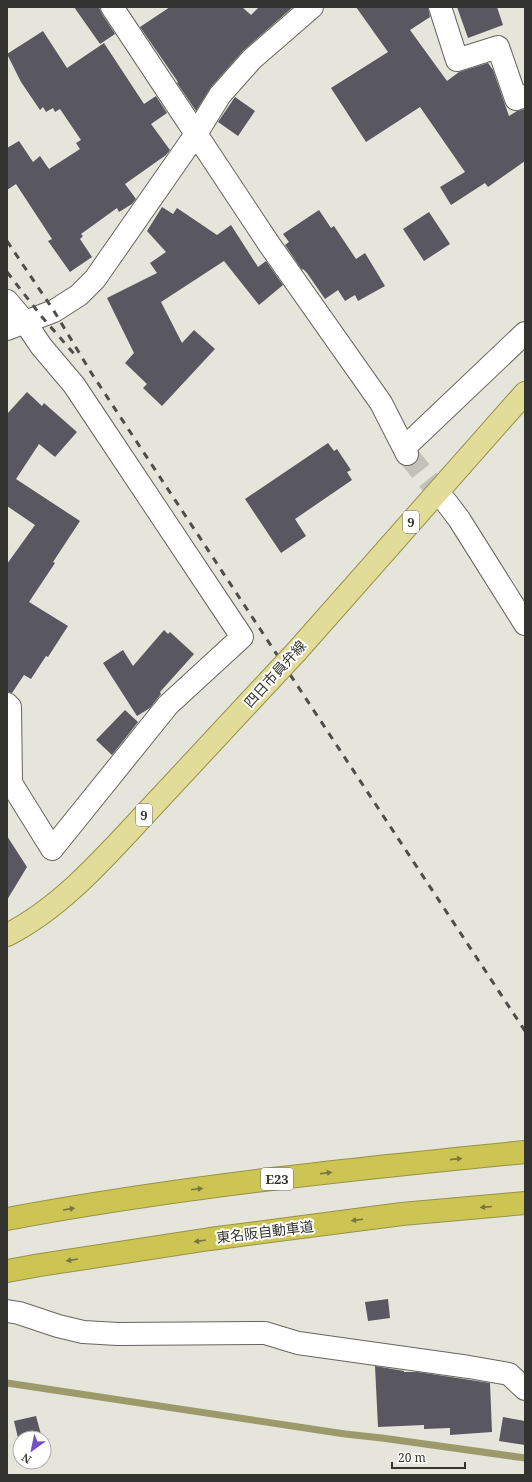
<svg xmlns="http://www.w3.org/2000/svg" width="532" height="1482" font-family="'Noto Serif','Noto Sans JP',serif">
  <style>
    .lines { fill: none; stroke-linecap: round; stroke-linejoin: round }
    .stream { stroke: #9c9a6a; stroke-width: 7 }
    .building { fill: #59575f }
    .minor-tunnel { stroke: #c2c1ba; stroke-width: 22; stroke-dasharray: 22 11; stroke-linecap: butt }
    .minor-casing { stroke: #66665e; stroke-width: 24 }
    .major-casing { stroke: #979247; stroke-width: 24 }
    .highway-casing { stroke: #979247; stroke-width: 24 }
    .minor { stroke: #fff; stroke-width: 22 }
    .major { stroke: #e1dc98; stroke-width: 22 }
    .highway { stroke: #cdc553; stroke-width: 22 }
    .rail { stroke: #4e4d49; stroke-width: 3; stroke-dasharray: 7 7; stroke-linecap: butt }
    .major-bridge-casing { stroke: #979247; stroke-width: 24; stroke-linecap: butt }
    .major-bridge { stroke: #e1dc98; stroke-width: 22 }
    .oneway { fill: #787540 }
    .labels { text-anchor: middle; stroke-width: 4; stroke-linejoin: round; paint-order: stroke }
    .shield { fill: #fffffe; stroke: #70706e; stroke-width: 1 }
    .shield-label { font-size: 13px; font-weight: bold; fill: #333330 }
    .street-label { font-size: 14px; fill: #333330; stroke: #fffffe }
  </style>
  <rect width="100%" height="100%" fill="#e6e5dc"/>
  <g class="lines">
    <path class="stream" d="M7,1383L345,1434L382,1438L525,1458"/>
  </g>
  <path class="building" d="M74,7H99L102,14L115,34L100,44Z
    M170,7H242L251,15L259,7H293L243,51L211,87L196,111L177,83L178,82L140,27Z
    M356,7H428L430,17L410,30L447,81L459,72L488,63L493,70L509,116L517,111L525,109V161L488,187L485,183L451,205L440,187L465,172L420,107L366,142L331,88L388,52Z
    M457,7H497L503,25L468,38Z
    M43,31L67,68L104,43L144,104L156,96L167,113L151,124L170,150L166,155L125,184L136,199L132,204L119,212L117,208L81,234L83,236L80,239L92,257L70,272L48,241L52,239L16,184L7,190V148L19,141L33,162L40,156L49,169L80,149L76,143L81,140L60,109L55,112L53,108L46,112L43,107L40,110L21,82L7,54Z
    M235,97L255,111L238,136L218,122Z
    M162,207L173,214L177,208L217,235L231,225L258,267L266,261L283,285L259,305L224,261L161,302L182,343L194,330L215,349L162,406L143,388L147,384L125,363L134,353L107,298L157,273L150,263L166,252L147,231Z
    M319,210L331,228L334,226L356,259L365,253L385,286L358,301L355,295L345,301L338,290L325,299L307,273L303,269L302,270L285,245L289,242L283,234Z
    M429,212L450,244L424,261L403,229Z
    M27,392L42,406L44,403L77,432L55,457L39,444L16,479L80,521L53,562L55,563L29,602L68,626L48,657L46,656L31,679L24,675L12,693L7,692V564L35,525L7,506V414Z
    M328,443L334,451L337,449L351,470L347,472L352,480L295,519L306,536L281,553L245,499Z
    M164,630L168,634L170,632L194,654L160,692L161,694L150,708L137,716L103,663L123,650L133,666Z
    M125,710L138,722L112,755L96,740Z
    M7,836L27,867L7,900Z
    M388,1299L390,1318L368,1321L365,1302Z
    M375,1366L404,1371V1372H418L490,1383L492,1432L450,1435V1428L424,1429V1425L378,1427Z
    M36,1416L42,1438H18L14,1421Z
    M503,1417L525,1421V1445L499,1441Z"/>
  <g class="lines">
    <path class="minor-tunnel" d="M407,454L446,502"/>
    <g class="minor-casing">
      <path id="minor" d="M112,7L269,244L381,403L407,454
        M440,7L457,60L498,47L516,99L525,96
        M7,301L25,322L41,346L74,385L242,637L168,705L52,849L11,783L10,707L7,704
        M7,329L54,311L79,295L95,279L196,134L220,95L252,59L312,7
        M404,448L525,333
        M446,502L459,519L525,624
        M7,1311L19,1313L58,1326L83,1332L118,1334L265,1333L298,1343L469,1367L509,1374L525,1389"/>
    </g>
    <g class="major-casing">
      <path id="major" d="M297,651L525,393
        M7,935C62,907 105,857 147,812C188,768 228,725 269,681"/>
    </g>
    <g class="highway-casing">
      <path id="highway" d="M7,1219C178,1187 352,1169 525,1152
        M7,1271L40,1265L210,1239L402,1214L525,1203"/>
    </g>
    <use href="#minor" class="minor"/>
    <use href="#major" class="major"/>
    <use href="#highway" class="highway"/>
    <path class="rail" d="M7,241L54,311L92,374L525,1031
      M7,272L42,317L76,356"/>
    <g class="major-bridge-casing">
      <path id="major-bridge" d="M269,681L297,651"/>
    </g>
    <use href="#major-bridge" class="major-bridge"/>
  </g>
  <defs><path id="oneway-solid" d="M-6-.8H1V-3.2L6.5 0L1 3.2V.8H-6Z"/></defs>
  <g class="oneway">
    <use href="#oneway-solid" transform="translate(456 1159) rotate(-6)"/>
    <use href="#oneway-solid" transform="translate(326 1173) rotate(-7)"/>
    <use href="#oneway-solid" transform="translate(197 1189) rotate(-7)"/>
    <use href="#oneway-solid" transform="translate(486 1207) rotate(175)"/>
    <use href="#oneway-solid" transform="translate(69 1209) rotate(-9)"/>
    <use href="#oneway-solid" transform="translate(357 1220) rotate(173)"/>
    <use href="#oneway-solid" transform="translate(200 1241) rotate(171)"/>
    <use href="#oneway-solid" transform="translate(72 1260) rotate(171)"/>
  </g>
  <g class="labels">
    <g class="shield">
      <rect x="403" y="511" width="16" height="22" rx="3"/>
      <rect x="136" y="804" width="16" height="22" rx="3"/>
      <rect x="261" y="1168" width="32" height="22" rx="3"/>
    </g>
    <g class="shield-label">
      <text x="411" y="527">9</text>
      <text x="144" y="820">9</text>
      <text x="277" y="1184">E23</text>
    </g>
    <g class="street-label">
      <text transform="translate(275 674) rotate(-48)" y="5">四日市員弁線</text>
      <text transform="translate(265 1232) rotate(-7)" y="5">東名阪自動車道</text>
    </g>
  </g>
  <rect width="532" height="1482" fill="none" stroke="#333330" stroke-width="16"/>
  <g transform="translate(32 1450) rotate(213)"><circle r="19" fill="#fffffe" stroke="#adadac"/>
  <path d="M0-3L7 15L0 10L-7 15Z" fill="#764ec7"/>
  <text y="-6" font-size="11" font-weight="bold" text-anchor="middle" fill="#333330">N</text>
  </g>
  <path d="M392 1462v6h73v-6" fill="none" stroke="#333330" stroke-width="2"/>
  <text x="398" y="1462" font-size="12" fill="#333330" stroke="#fffffe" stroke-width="3" paint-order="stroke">20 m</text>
</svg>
